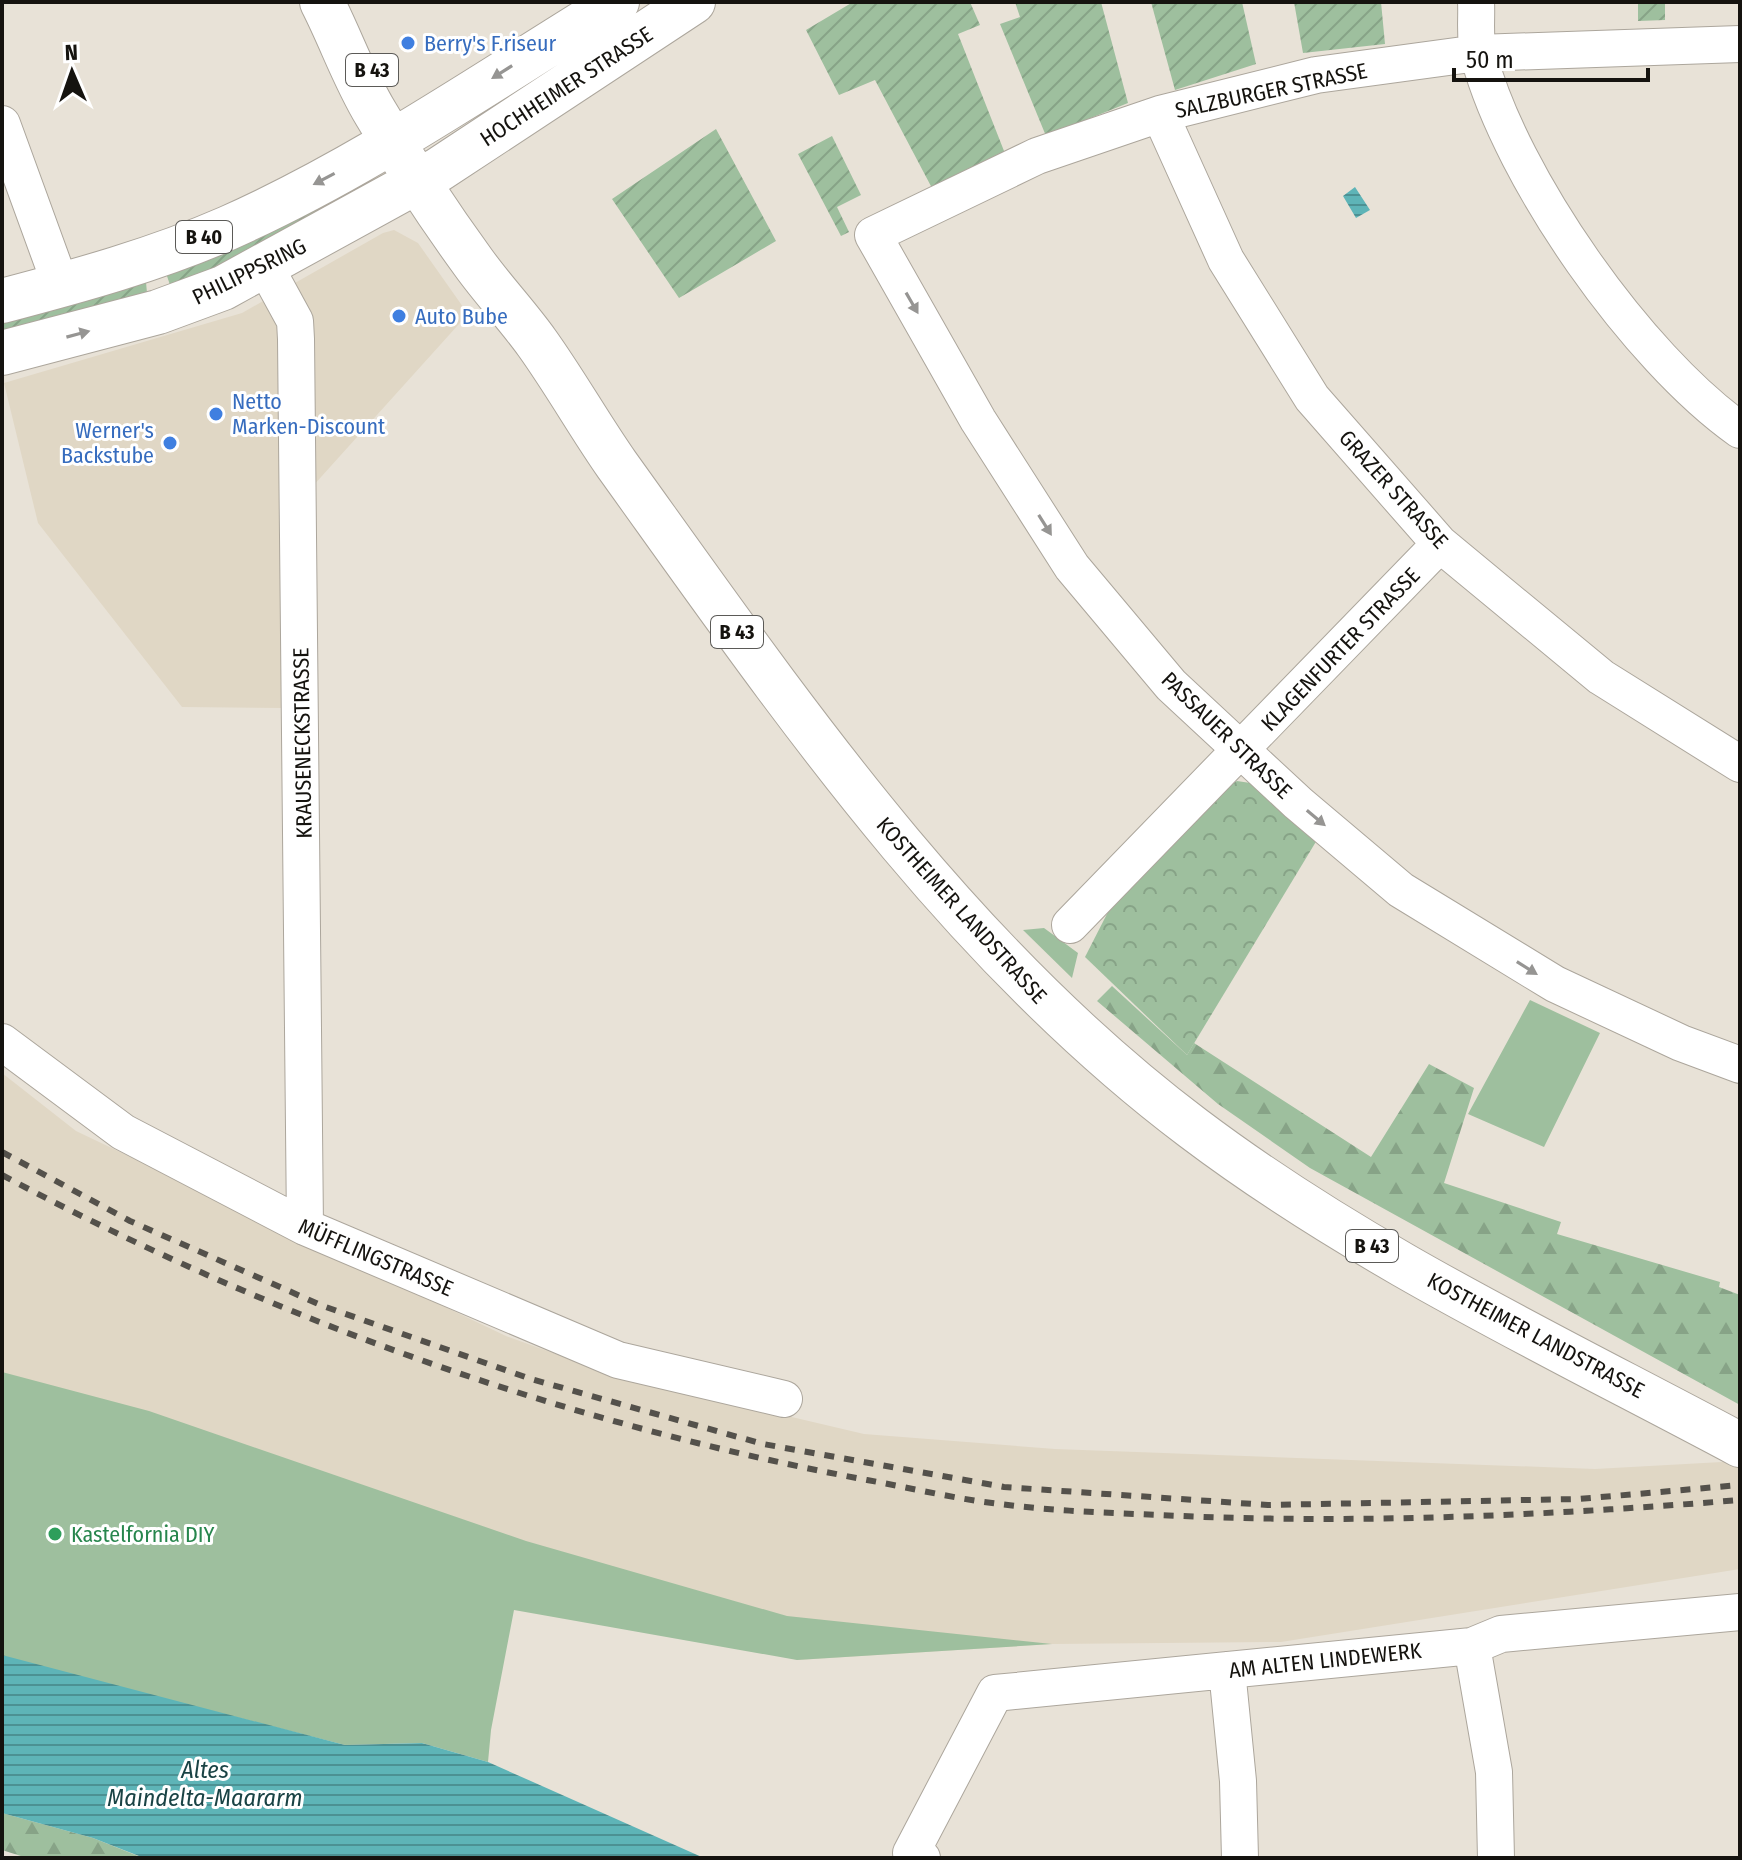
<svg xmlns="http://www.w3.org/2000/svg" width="1742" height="1860" font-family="'Fira Sans Condensed',sans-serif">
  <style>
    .built { fill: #e0d7c5 }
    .grass { fill: #9ebf9e }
    .forest { fill: url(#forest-firs) }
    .park { fill: url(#park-crowns) }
    .garden { fill: url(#garden-furrows) }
    .water { fill: url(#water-rules) }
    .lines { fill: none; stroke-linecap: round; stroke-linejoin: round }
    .minor-casing { stroke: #aca69c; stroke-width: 38 }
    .major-casing { stroke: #aca69c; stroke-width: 46 }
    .minor { stroke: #fff; stroke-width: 36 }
    .major { stroke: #fff; stroke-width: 44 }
    .rail { stroke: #54514b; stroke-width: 6; stroke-dasharray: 10 10; stroke-linecap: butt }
    .oneway { fill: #969593 }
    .shop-dot { fill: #3f7fe0; stroke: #fff; stroke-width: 3 }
    .leisure-dot { fill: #2e9e5b; stroke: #fff; stroke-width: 3 }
    .labels { text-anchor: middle; stroke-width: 6; stroke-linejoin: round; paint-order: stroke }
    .shield { fill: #fff; stroke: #5b5a57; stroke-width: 2 }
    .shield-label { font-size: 20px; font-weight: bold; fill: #15130f }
    .shop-label { font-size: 22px; fill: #366cbe; stroke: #fff; text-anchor: start }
    .street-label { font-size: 22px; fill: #15130f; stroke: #fff }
    .leisure-label { font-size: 22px; fill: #27864d; stroke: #fff; text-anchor: start }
    .water-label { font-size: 24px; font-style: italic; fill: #1a4345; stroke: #fff }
  </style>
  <defs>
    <pattern id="forest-firs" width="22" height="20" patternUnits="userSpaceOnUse" patternTransform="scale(2)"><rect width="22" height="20" fill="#9ebf9e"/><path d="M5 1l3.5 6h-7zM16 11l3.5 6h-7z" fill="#87a387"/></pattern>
    <pattern id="park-crowns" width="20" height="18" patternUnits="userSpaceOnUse" patternTransform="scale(2)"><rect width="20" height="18" fill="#9ebf9e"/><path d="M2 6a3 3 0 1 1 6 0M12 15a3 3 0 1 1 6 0" fill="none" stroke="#87a387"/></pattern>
    <pattern id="garden-furrows" width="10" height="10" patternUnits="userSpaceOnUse" patternTransform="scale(2)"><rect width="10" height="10" fill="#9ebf9e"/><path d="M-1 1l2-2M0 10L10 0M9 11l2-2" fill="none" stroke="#87a387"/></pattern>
    <pattern id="water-rules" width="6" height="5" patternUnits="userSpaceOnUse" patternTransform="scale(2)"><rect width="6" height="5" fill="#5eb4b7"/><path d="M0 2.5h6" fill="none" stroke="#4c9193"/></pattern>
  </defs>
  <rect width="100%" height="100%" fill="#e8e2d7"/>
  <path class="built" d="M394,230L418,243L468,314L285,517L283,708L182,707L38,523L4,383L242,313L383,233Z
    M2,1073L76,1131L506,1336L614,1375L864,1434L1055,1449L1595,1469L1740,1461V1569L1281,1642L1052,1644L797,1660L2,1418Z"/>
  <path class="grass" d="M1044,928L1078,953L1072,978L1023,930Z
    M1530,1000L1600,1033L1544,1147L1468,1114Z
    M2,1372L149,1411L526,1541L787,1616L1052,1644L797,1660L514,1610L491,1730L488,1762L422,1743L345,1745L2,1657Z"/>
  <path class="forest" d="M1112,986L1187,1055L1194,1043L1371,1157L1429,1064L1474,1088L1444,1183L1561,1222L1557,1234L1720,1282L1719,1287L1740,1295V1405L1310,1168L1218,1104L1097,1001Z
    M2,1813L93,1838L143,1858H27L2,1850Z"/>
  <path class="park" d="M1237,781L1257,784L1320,835L1187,1055L1085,957L1109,910L1230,785Z"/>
  <path class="garden" d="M853,2H970L980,25L958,34L1006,156L933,190L875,80L839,95L806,30Z
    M1015,2H1101L1128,103L1046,136L1000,24L1020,17Z
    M1151,2H1242L1256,64L1175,90Z
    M1294,2H1381L1385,44L1303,53Z
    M1638,2H1665V20L1638,21Z
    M716,129L776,241L679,298L612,199Z
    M832,136L861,195L837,207L849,232L841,236L798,154Z
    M350,185L349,195L270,242L171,288L164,267Z
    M146,282L147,293L2,339V314Z"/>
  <path class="water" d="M1355,187L1370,210L1356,218L1343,196Z
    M2,1655L345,1745L422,1743L488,1762L704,1858H144L93,1838L2,1813Z"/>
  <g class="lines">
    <g class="minor-casing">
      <path id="minor" d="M1476,2C1477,19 1474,40 1479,57C1512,179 1637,357 1740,430
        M1740,44L1478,53L1316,75L1160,114L1037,156L873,235L978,420L1072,567L1171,685L1298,803L1401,890L1555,984L1681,1043L1740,1065
        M1160,114L1226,260L1312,398L1440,544L1601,677L1740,764
        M2,124L61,286
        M265,266L295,321L296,339L305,1227
        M1070,925L1440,544
        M2,1042L123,1132L305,1227L618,1360L784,1399
        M1472,1646L1494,1772L1496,1858
        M1227,1670L1238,1781L1240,1858
        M922,1858L911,1853L995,1693L1472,1646L1501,1634L1740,1612"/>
    </g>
    <g class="major-casing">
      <path id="major" d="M322,2C341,39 354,78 376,114C406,165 438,214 473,262C493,290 517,315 537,343C565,382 589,425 617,465C788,703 955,949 1193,1128C1361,1255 1555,1346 1740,1445
        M2,301C78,281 155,260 228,228C365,167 489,80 617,2
        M2,353L158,312L223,288L438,170L693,2"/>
    </g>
    <use href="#minor" class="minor"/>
    <use href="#major" class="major"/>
    <path class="rail" d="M2,1152L130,1221L323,1306L531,1379L763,1444L1004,1487L1268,1505L1579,1499L1740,1485
      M2,1175C274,1320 563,1423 867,1480C911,1488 956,1499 1000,1504C1060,1512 1121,1513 1181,1516C1367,1524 1554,1515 1740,1500"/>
  </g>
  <defs><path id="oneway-solid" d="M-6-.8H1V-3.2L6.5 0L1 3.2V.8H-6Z" transform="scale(2)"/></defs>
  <g class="oneway">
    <use href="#oneway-solid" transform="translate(502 72) rotate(148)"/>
    <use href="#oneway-solid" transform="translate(324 179) rotate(152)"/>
    <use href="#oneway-solid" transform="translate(912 303) rotate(60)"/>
    <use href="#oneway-solid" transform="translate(78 334) rotate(-15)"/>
    <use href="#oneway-solid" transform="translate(1045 525) rotate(58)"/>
    <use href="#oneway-solid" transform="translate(1316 818) rotate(40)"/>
    <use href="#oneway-solid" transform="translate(1527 968) rotate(32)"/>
  </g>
  <g class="shop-dot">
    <circle cx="408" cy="43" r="8"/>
    <circle cx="399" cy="316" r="8"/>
    <circle cx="216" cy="414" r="8"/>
    <circle cx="170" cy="443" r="8"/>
  </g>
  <circle class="leisure-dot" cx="55" cy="1534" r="8"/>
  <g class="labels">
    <g class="shield">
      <rect x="346" y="54" width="52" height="32" rx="6"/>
      <rect x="176" y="221" width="56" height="32" rx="6"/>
      <rect x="711" y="616" width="52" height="32" rx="6"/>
      <rect x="1346" y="1230" width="52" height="32" rx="6"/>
    </g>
    <g class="shield-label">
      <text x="372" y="77">B 43</text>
      <text x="204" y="244">B 40</text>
      <text x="737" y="639">B 43</text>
      <text x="1372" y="1253">B 43</text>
    </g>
    <g class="shop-label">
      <text x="424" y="51">Berry's F.riseur</text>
      <text x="415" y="324">Auto Bube</text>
      <text x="232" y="409">Netto<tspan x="232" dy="25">Marken-Discount</tspan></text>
      <text x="154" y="438" text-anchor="end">Werner's<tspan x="154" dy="25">Backstube</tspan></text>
    </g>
    <g class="street-label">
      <text transform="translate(566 86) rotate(-33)" y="8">HOCHHEIMER STRASSE</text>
      <text transform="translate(1271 90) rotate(-12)" y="8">SALZBURGER STRASSE</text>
      <text transform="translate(249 271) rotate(-26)" y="8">PHILIPPSRING</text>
      <text transform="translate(1394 489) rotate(48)" y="8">GRAZER STRASSE</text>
      <text transform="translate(1340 649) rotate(-46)" y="8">KLAGENFURTER STRASSE</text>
      <text transform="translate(1227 735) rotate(44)" y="8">PASSAUER STRASSE</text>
      <text transform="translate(302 743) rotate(-91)" y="8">KRAUSENECKSTRASSE</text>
      <text transform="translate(962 910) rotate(48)" y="8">KOSTHEIMER LANDSTRASSE</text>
      <text transform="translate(376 1257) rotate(23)" y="8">MÜFFLINGSTRASSE</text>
      <text transform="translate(1536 1335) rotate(28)" y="8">KOSTHEIMER LANDSTRASSE</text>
      <text transform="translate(1325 1660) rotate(-6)" y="8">AM ALTEN LINDEWERK</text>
    </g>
    <g class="leisure-label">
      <text x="71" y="1542">Kastelfornia DIY</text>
    </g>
    <g class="water-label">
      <text x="205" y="1778">Altes<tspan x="205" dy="28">Maindelta-Maararm</tspan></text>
    </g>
  </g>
  <rect width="1742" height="1860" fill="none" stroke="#15130f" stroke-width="8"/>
  <g transform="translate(72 72) rotate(358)" stroke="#ffffff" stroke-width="6" paint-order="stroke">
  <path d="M0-6L14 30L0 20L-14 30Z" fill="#15130f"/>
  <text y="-12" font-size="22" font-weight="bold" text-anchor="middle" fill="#15130f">N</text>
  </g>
  <path d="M1454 68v12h194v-12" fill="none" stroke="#15130f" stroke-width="4"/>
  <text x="1466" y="68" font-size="24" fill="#15130f" stroke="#ffffff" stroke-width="6" paint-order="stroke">50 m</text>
</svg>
